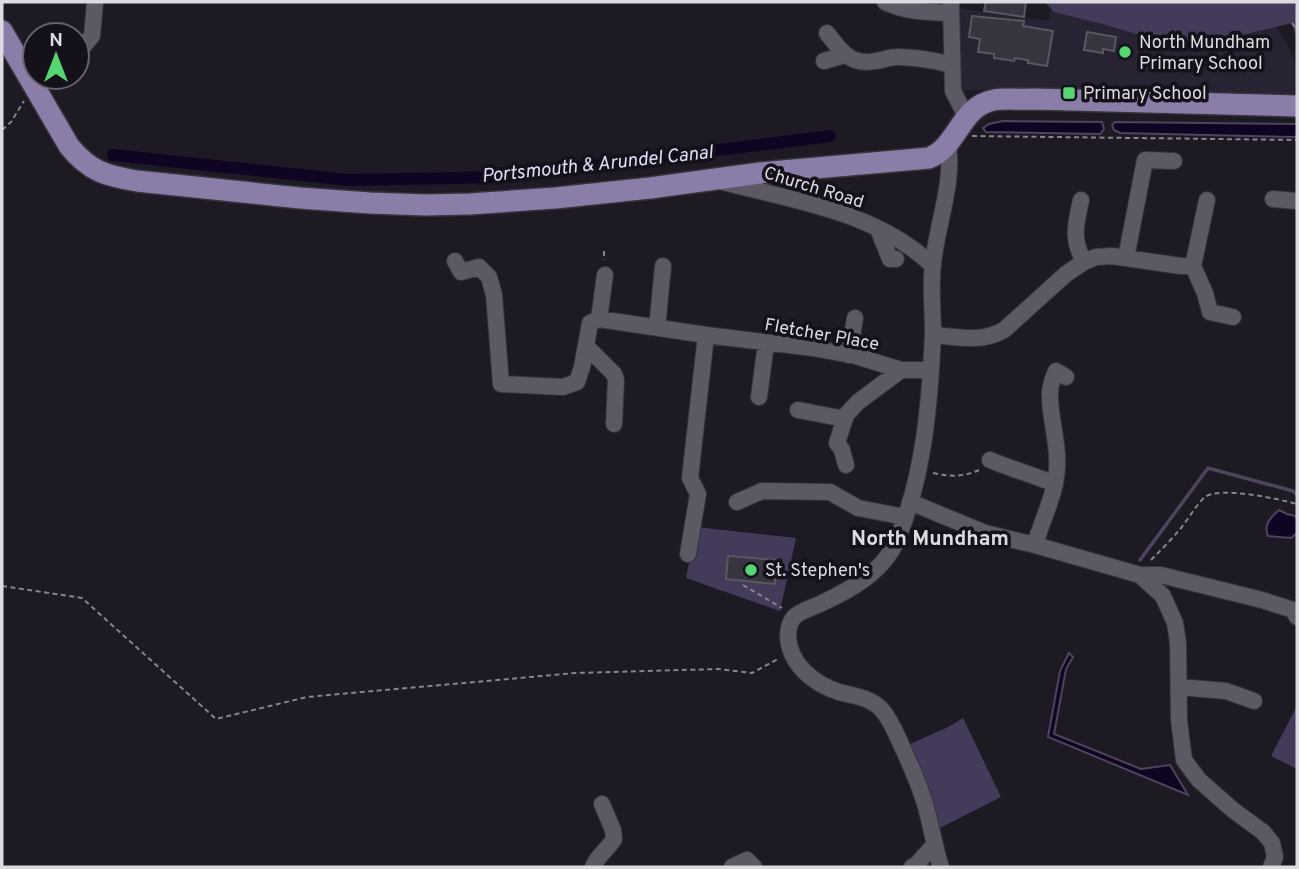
<svg xmlns="http://www.w3.org/2000/svg" width="1299" height="869" font-family="Overpass,sans-serif">
  <style>
    .built { fill: #272332 }
    .green { fill: #443a59 }
    .water { fill: #100423; stroke: #4e445c; stroke-width: 2 }
    .lines { fill: none; stroke-linecap: round; stroke-linejoin: round }
    .stream { stroke: #4e445c; stroke-width: 3.5 }
    .canal { stroke: #100423; stroke-width: 12 }
    .building { fill: #37353f; stroke: #5a5662; stroke-width: 2 }
    .minor-casing { stroke: #36343c; stroke-width: 18 }
    .major-casing { stroke: #36343c; stroke-width: 24 }
    .path { stroke: #86848c; stroke-width: 2; stroke-dasharray: 5 3.5; stroke-linecap: butt }
    .minor { stroke: #5c5864; stroke-width: 16 }
    .major { stroke: #8a7da8; stroke-width: 21 }
    .poi-dot { fill: #55d672; stroke: #14111a; stroke-width: 2.5 }
    .labels { text-anchor: middle; stroke-width: 7; stroke-linejoin: round; paint-order: stroke }
    .poi-label { font-size: 18px; fill: #dddbe2; stroke: #14111a; text-anchor: start }
    .street-label { font-size: 18px; fill: #dddbe2; stroke: #14111a }
    .water-label { font-size: 19px; font-style: italic; fill: #e4ddf8; stroke: #14111a }
    .quarter-label { font-size: 21px; font-weight: bold; fill: #dddbe2; stroke: #14111a }
  </style>
  <rect width="100%" height="100%" fill="#1d1a24"/>
  <path class="built" d="M1051,7L1055,12L1106,25L1277,26L1297,63V94L961,90L957,8L1049,21Z"/>
  <path class="green" d="M1045,2H1297V39L1292,23L1226,39L1162,42L1106,25L1054,12Z
    M696,527L796,538L780,611L686,578Z
    M1297,706V769L1271,756Z
    M963,718L1001,797L938,829L908,745L948,727Z"/>
  <path class="water" d="M1003,121L1102,122L1104,129L1100,134L986,132L983,128L989,124Z
    M1115,122L1297,124V137L1120,133L1114,130L1112,125Z
    M1279,510L1287,514L1295,516L1297,519V533L1291,538L1268,536C1263,525 1271,517 1279,510Z
    M1069,653L1073,657L1066,669L1054,734L1141,769L1170,765L1188,795L1048,737L1060,671Z"/>
  <g class="lines">
    <path class="stream" d="M1140,560L1208,468L1293,491L1297,495"/>
    <path class="canal" d="M113,155L348,180L505,177L830,136"/>
  </g>
  <path class="building" d="M986,2H1026L1024,17L984,11Z
    M972,16L1024,21L1023,26L1053,31L1047,66L1028,63V60L1015,58L1014,61L994,58V54L978,52L980,39L969,37Z
    M1087,32L1116,37L1114,51L1103,49V53L1084,50Z
    M728,556L777,560L775,584L726,579Z"/>
  <g class="lines">
    <g class="minor-casing">
      <path id="minor" d="M885,2C906,12 928,12 951,13
        M951,2L953,91L966,116
        M827,33C841,51 850,66 876,61C883,60 890,57 897,57C916,57 933,60 952,65
        M77,51L80,50L92,36L95,2
        M824,61L845,55
        M723,182C795,201 877,212 932,265
        M1273,199L1297,201
        M1081,200C1076,224 1071,238 1084,262
        M878,229L890,259H896
        M1126,258L1145,160L1174,161
        M455,261L461,272L479,267L489,277L494,295L501,384L563,387L577,382L582,367L590,323L599,319L706,335L813,348L856,356L901,370H930
        M1193,266L1205,293L1210,312L1233,317
        M599,319L605,275
        M657,328L663,266
        M933,335C957,337 982,343 1004,330L1066,274L1084,262L1096,257L1112,256L1181,266H1193L1207,200
        M586,346L614,374L616,380L614,424
        M849,355L855,318
        M759,397L766,343
        M798,410L845,419
        M990,460C1011,469 1034,475 1055,484
        M846,465L842,450L837,443L846,415L858,402L901,370
        M737,502L762,491L830,492L858,508L905,517
        M910,502L985,533L1035,545L1140,575L1163,596L1175,623L1178,643L1179,720L1184,760L1199,780L1233,810L1263,832L1272,843L1275,857L1271,867
        M1035,545C1042,519 1056,494 1057,467C1059,442 1049,418 1050,392C1050,385 1053,378 1056,371L1066,377
        M688,554L698,494L690,478L706,335
        M1140,575H1161L1262,600L1293,610L1297,617
        M1179,687L1226,691L1254,701
        M593,867C597,856 608,849 614,839L613,830L602,804
        M732,867L747,860L754,867
        M912,867L917,864L935,844
        M941,867C935,849 932,830 927,811C921,787 910,764 900,742C895,731 890,719 882,710C870,697 854,696 839,692C814,684 790,665 788,637C788,630 789,623 794,617C800,611 814,607 822,603C852,589 883,572 897,540C924,476 930,402 933,333C933,310 930,286 933,264C937,224 954,184 948,144"/>
    </g>
    <g class="major-casing">
      <path id="major" d="M2,31L69,146C89,171 106,176 137,181L300,198L370,203L426,205L470,204L555,198L650,188L760,173L929,158C958,147 960,106 994,100C1006,98 1020,100 1033,99L1297,106"/>
    </g>
    <path class="path" d="M1292,23L1297,30
      M2,130L11,122L24,101
      M972,136L1297,140
      M604,251V260
      M933,473C950,477 963,477 979,470
      M1151,560C1161,550 1172,539 1181,528C1189,518 1196,505 1205,497C1220,486 1279,499 1297,504
      M743,585L782,608
      M2,586L82,598L216,719L307,697L575,673L718,669L752,673L778,659"/>
    <use href="#minor" class="minor"/>
    <use href="#major" class="major"/>
  </g>
  <g class="poi-dot">
    <circle cx="1125" cy="52" r="7"/>
    <rect x="1062" y="86" width="14" height="14" rx="3.5"/>
    <circle cx="751" cy="570" r="7"/>
  </g>
  <g class="labels">
    <g class="poi-label">
      <text x="1139" y="48">North Mundham<tspan x="1139" dy="21">Primary School</tspan></text>
      <text x="1083" y="99">Primary School</text>
      <text x="765" y="576">St. Stephen's</text>
    </g>
    <g class="street-label">
      <text transform="translate(814 187) rotate(17)" y="6">Church Road</text>
      <text transform="translate(822 334) rotate(10)" y="6">Fletcher Place</text>
    </g>
    <g class="water-label">
      <text transform="translate(597 163) rotate(-6)" y="7">Portsmouth &amp; Arundel Canal</text>
    </g>
    <g class="quarter-label">
      <text x="930" y="545">North Mundham</text>
    </g>
  </g>
  <rect width="1299" height="869" fill="none" stroke="#dddbe2" stroke-width="7"/>
  <g transform="translate(56 56)"><circle r="33" fill="#14111a" stroke="#64626a" stroke-width="2"/>
  <path d="M0-5L12 26L0 18L-12 26Z" fill="#55d672"/>
  <text y="-10" font-size="19" font-weight="bold" text-anchor="middle" fill="#dddbe2">N</text>
  </g>
</svg>
